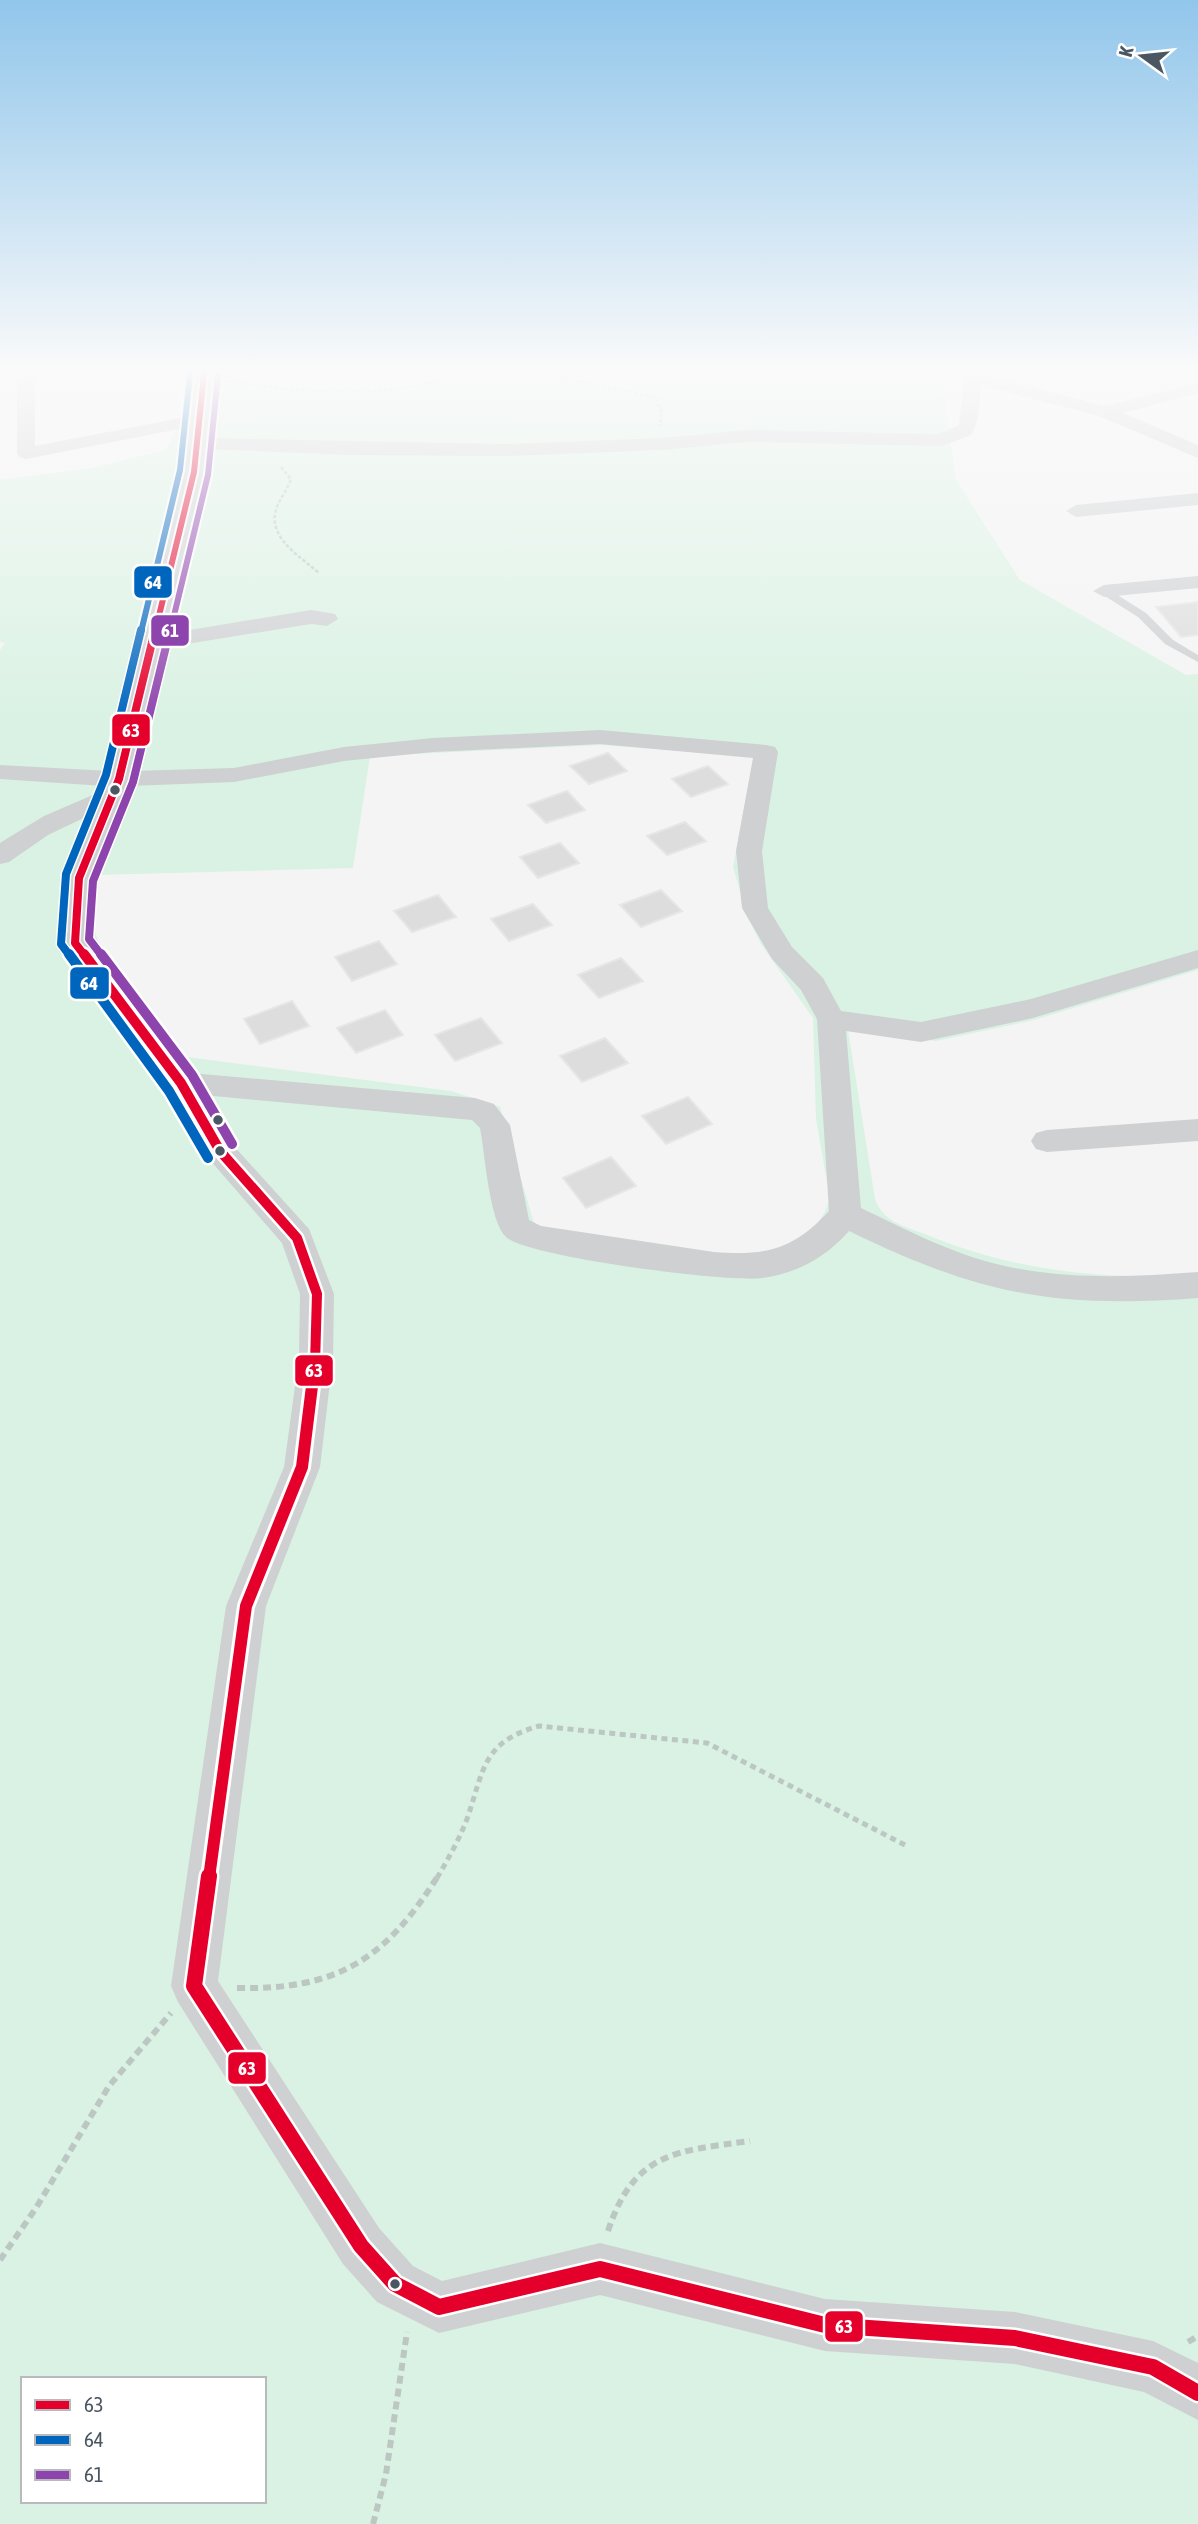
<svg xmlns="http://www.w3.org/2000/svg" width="1198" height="2524" font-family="'Asap Condensed',sans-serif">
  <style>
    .green { fill: #d9f2e3; fill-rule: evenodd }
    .building { fill: #ddddde; stroke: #e5e6e7; stroke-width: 2 }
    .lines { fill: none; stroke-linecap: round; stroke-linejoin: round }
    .path-far2 { stroke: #bcc7c4; stroke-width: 2.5; stroke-dasharray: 3.5 2; stroke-linecap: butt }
    .path-far1 { stroke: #bcc7c4; stroke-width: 5; stroke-dasharray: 6 4.5; stroke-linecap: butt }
    .path { stroke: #bcc7c4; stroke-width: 6; stroke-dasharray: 8 5; stroke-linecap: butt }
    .lane { fill: #ced0d2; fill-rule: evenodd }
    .street { fill: #ced0d2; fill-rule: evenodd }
    .bus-1-far4-casing { stroke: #fff; stroke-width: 10 }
    .bus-1-far3-casing { stroke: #fff; stroke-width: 11 }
    .bus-1-far2-casing { stroke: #fff; stroke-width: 15 }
    .bus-1-far1-casing { stroke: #fff; stroke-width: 18 }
    .bus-1-casing { stroke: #fff; stroke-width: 21 }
    .bus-2-far2-casing { stroke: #fff; stroke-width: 10 }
    .bus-2-far1-casing { stroke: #fff; stroke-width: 11 }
    .bus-2-casing { stroke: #fff; stroke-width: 15 }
    .bus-3-far2-casing { stroke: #fff; stroke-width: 10 }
    .bus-3-far1-casing { stroke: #fff; stroke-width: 11 }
    .bus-3-casing { stroke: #fff; stroke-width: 15 }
    .bus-1-far4 { stroke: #e4002b; stroke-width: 6 }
    .bus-1-far3 { stroke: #e4002b; stroke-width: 8 }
    .bus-1-far2 { stroke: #e4002b; stroke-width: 10 }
    .bus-1-far1 { stroke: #e4002b; stroke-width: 12 }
    .bus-1 { stroke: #e4002b; stroke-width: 16 }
    .bus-2-far2 { stroke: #0065bd; stroke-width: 6 }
    .bus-2-far1 { stroke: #0065bd; stroke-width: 8 }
    .bus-2 { stroke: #0065bd; stroke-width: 10 }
    .bus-3-far2 { stroke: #8e44ad; stroke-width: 6 }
    .bus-3-far1 { stroke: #8e44ad; stroke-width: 8 }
    .bus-3 { stroke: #8e44ad; stroke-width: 10 }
    .bus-dot { fill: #4a5661; stroke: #fff; stroke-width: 2.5 }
    .line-badge { stroke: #fff; stroke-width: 2.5 }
    .badge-label { font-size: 19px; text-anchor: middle; font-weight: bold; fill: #fff }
  </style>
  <rect width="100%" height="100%" fill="#f4f4f4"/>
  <path class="green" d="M201,374H941L956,480L1020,580L1186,675L1198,674V970L1034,1020L936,1041L848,1030L875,1199C883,1222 904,1226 925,1234C1016,1272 1101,1279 1198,1276V2524H0V650L5,643L0,642V480L92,468L166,450ZM601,745L754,756L733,867L748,918L761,944L813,1018L816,1119L830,1199L825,1212L817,1224L793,1245L726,1263L535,1227L500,1107L451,1091L187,1057C147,1017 68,935 95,875L353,868L370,756ZM23,2379H264V2501H23Z"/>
  <path class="building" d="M1198,602V635L1181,637L1156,607Z
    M608,753L627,771L589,784L570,766Z
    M708,766L728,784L691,797L672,779Z
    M567,791L585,810L546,823L528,805Z
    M685,822L706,841L667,855L647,836Z
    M560,843L579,863L538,878L520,857Z
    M661,890L682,911L641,927L620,905Z
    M438,895L456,917L412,932L394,911Z
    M533,904L552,925L509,941L491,919Z
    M379,941L397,964L352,981L335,957Z
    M621,958L643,981L599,998L578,975Z
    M292,1001L309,1026L260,1044L244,1019Z
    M385,1010L403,1035L356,1053L337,1028Z
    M481,1018L502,1043L455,1061L435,1035Z
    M605,1038L628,1063L582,1082L560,1056Z
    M688,1097L712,1124L666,1144L642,1116Z
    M611,1157L636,1186L586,1208L563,1178Z"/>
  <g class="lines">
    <path class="path-far2" d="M543,374L654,397L662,412L660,426
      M225,381C306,393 384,400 463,374
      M281,467L291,479C287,491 277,502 275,514C271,540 302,558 319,573"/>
    <path class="path-far1" d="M437,1878C448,1859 459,1840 467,1819C484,1770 482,1742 539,1726L707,1743L905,1845"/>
    <path class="path" d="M237,1988C337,1990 385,1960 438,1876
      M608,2231C634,2152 676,2151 750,2141
      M0,2260L36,2208L109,2086L171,2013
      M1188,2342L1198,2336
      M373,2524L386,2474L407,2332"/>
    <path class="lane" d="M1100,589H1108L1146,613L1173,640L1198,655V662L1165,644L1138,617L1100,593Z"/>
    <path class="street" d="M17,374H35V446L191,416L196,374H213L207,438L508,444L662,438L747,430L939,434L959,425L964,378L962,374H983L1105,406L1198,383V393L1123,413L1198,445V458L1099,416L981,385C979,403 980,420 971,435L941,446L747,442L662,450L508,456L351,455L206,449L204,472L166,634L311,610L335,614L338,619L327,626L311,624L162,648L133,771L234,768L344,747L433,738L600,730L766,745L775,747L778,752L762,851L768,908L792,947L823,978L841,1011L921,1022L1031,999L1198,950V968L1033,1018L921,1042L846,1031L861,1208C907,1230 954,1255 1005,1266C1068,1280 1134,1277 1198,1272V1298C1055,1309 978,1294 849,1231C826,1257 798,1273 763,1278C729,1283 526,1257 506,1237C489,1221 485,1153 480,1128L472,1120L203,1095L231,1143L309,1229L334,1294L333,1357L320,1467L266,1606L218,1981L379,2228L413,2266L442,2281L600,2243L825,2299L1015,2312L1153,2341L1198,2363V2420L1144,2392L1015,2364L825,2351L600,2295L439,2333L377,2302L343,2264L178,2002L171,1986L226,1606L284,1467L299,1357L300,1294L282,1243L209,1159L169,1089L61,943L66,878L92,814L48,835L9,862L0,864V843L3,841L44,816L102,791L104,786L0,779V765L109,771L184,472L189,427L26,459L19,457L17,453ZM600,744L753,758L736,851L742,908L772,959L801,990L817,1019L829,1211C793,1250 766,1256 714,1252L541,1226L529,1220L510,1125L494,1104L475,1098L190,1073L89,942L92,878L129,786L234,782L344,761L433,752Z
      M1198,493V505L1076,517L1066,511L1076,505Z
      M1198,576V588L1104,597L1093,591L1104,585Z
      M1198,1119V1141L1047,1152L1036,1149L1031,1141L1036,1133L1047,1130Z"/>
    <g class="bus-1-far4-casing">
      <path id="bus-1-far4" d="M155,632L194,472L204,374"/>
    </g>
    <g class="bus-1-far3-casing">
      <path id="bus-1-far3" d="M85,956L75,943L79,878L119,779L155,630"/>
    </g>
    <g class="bus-1-far2-casing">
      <path id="bus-1-far2" d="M84,954L181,1083L220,1151L297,1238L317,1294L315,1364"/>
    </g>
    <g class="bus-1-far1-casing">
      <path id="bus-1-far1" d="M209,1878L246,1606L302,1467L315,1362"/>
    </g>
    <g class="bus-1-casing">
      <path id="bus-1" d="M209,1876L194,1986L361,2246L395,2284L439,2307L600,2269L825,2325L1015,2338L1153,2367L1198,2393"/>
    </g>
    <g class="bus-2-far2-casing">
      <path id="bus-2-far2" d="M141,632L180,470L190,374"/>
    </g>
    <g class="bus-2-far1-casing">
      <path id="bus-2-far1" d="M70,956L61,944L66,874L106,775L141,630"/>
    </g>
    <g class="bus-2-casing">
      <path id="bus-2" d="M69,954L169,1091L208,1158"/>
    </g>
    <g class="bus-3-far2-casing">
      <path id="bus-3-far2" d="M170,632L208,475L218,375"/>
    </g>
    <g class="bus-3-far1-casing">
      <path id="bus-3-far1" d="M102,956L89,939L93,881L133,782L170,630"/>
    </g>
    <g class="bus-3-casing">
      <path id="bus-3" d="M101,954L192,1075L232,1144"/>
    </g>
    <use href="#bus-1-far4" class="bus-1-far4"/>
    <use href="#bus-1-far3" class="bus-1-far3"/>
    <use href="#bus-1-far2" class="bus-1-far2"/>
    <use href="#bus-1-far1" class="bus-1-far1"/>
    <use href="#bus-1" class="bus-1"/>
    <use href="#bus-2-far2" class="bus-2-far2"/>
    <use href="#bus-2-far1" class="bus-2-far1"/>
    <use href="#bus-2" class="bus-2"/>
    <use href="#bus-3-far2" class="bus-3-far2"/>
    <use href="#bus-3-far1" class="bus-3-far1"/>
    <use href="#bus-3" class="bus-3"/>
  </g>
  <linearGradient id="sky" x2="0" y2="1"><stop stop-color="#91c6eb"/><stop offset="0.51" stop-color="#fafafa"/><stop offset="1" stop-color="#fafafa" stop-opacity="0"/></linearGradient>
  <rect width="1198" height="727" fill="url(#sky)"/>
  <g class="bus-dot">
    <circle cx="115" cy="790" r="6"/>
    <circle cx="218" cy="1120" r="6"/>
    <circle cx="220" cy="1151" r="6"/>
    <circle cx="395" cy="2284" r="6"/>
  </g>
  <g class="line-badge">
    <rect x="133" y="565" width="40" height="34" rx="7" fill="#0065bd"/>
    <rect x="150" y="614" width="40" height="33" rx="7" fill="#8e44ad"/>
    <rect x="111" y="713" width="40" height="34" rx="7" fill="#e4002b"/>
    <rect x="69" y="966" width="41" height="34" rx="7" fill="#0065bd"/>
    <rect x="294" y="1354" width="40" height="33" rx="7" fill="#e4002b"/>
    <rect x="227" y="2051" width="40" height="34" rx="7" fill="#e4002b"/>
    <rect x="824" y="2310" width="40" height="33" rx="7" fill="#e4002b"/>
  </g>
  <g class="badge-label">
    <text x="153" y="589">64</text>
    <text x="170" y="637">61</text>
    <text x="131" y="737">63</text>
    <text x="89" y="990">64</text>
    <text x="314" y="1377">63</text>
    <text x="247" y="2075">63</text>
    <text x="844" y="2333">63</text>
  </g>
  <rect x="21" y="2377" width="245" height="126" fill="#ffffff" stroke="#b7bbc0" stroke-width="2"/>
  <rect x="35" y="2400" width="35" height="10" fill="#e4002b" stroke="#b7bbc0" stroke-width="2"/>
  <text x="84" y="2412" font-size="21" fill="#4a5661">63</text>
  <rect x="35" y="2435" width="35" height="10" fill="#0065bd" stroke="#b7bbc0" stroke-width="2"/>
  <text x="84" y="2447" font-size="21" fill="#4a5661">64</text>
  <rect x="35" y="2470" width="35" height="10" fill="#8e44ad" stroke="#b7bbc0" stroke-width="2"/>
  <text x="84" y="2482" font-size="21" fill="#4a5661">61</text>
  <g transform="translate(1142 56) rotate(285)" stroke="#ffffff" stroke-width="5" paint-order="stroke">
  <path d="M0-5L12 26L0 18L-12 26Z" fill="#4a5661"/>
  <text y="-10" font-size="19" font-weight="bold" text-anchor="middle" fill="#4a5661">K</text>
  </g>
</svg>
